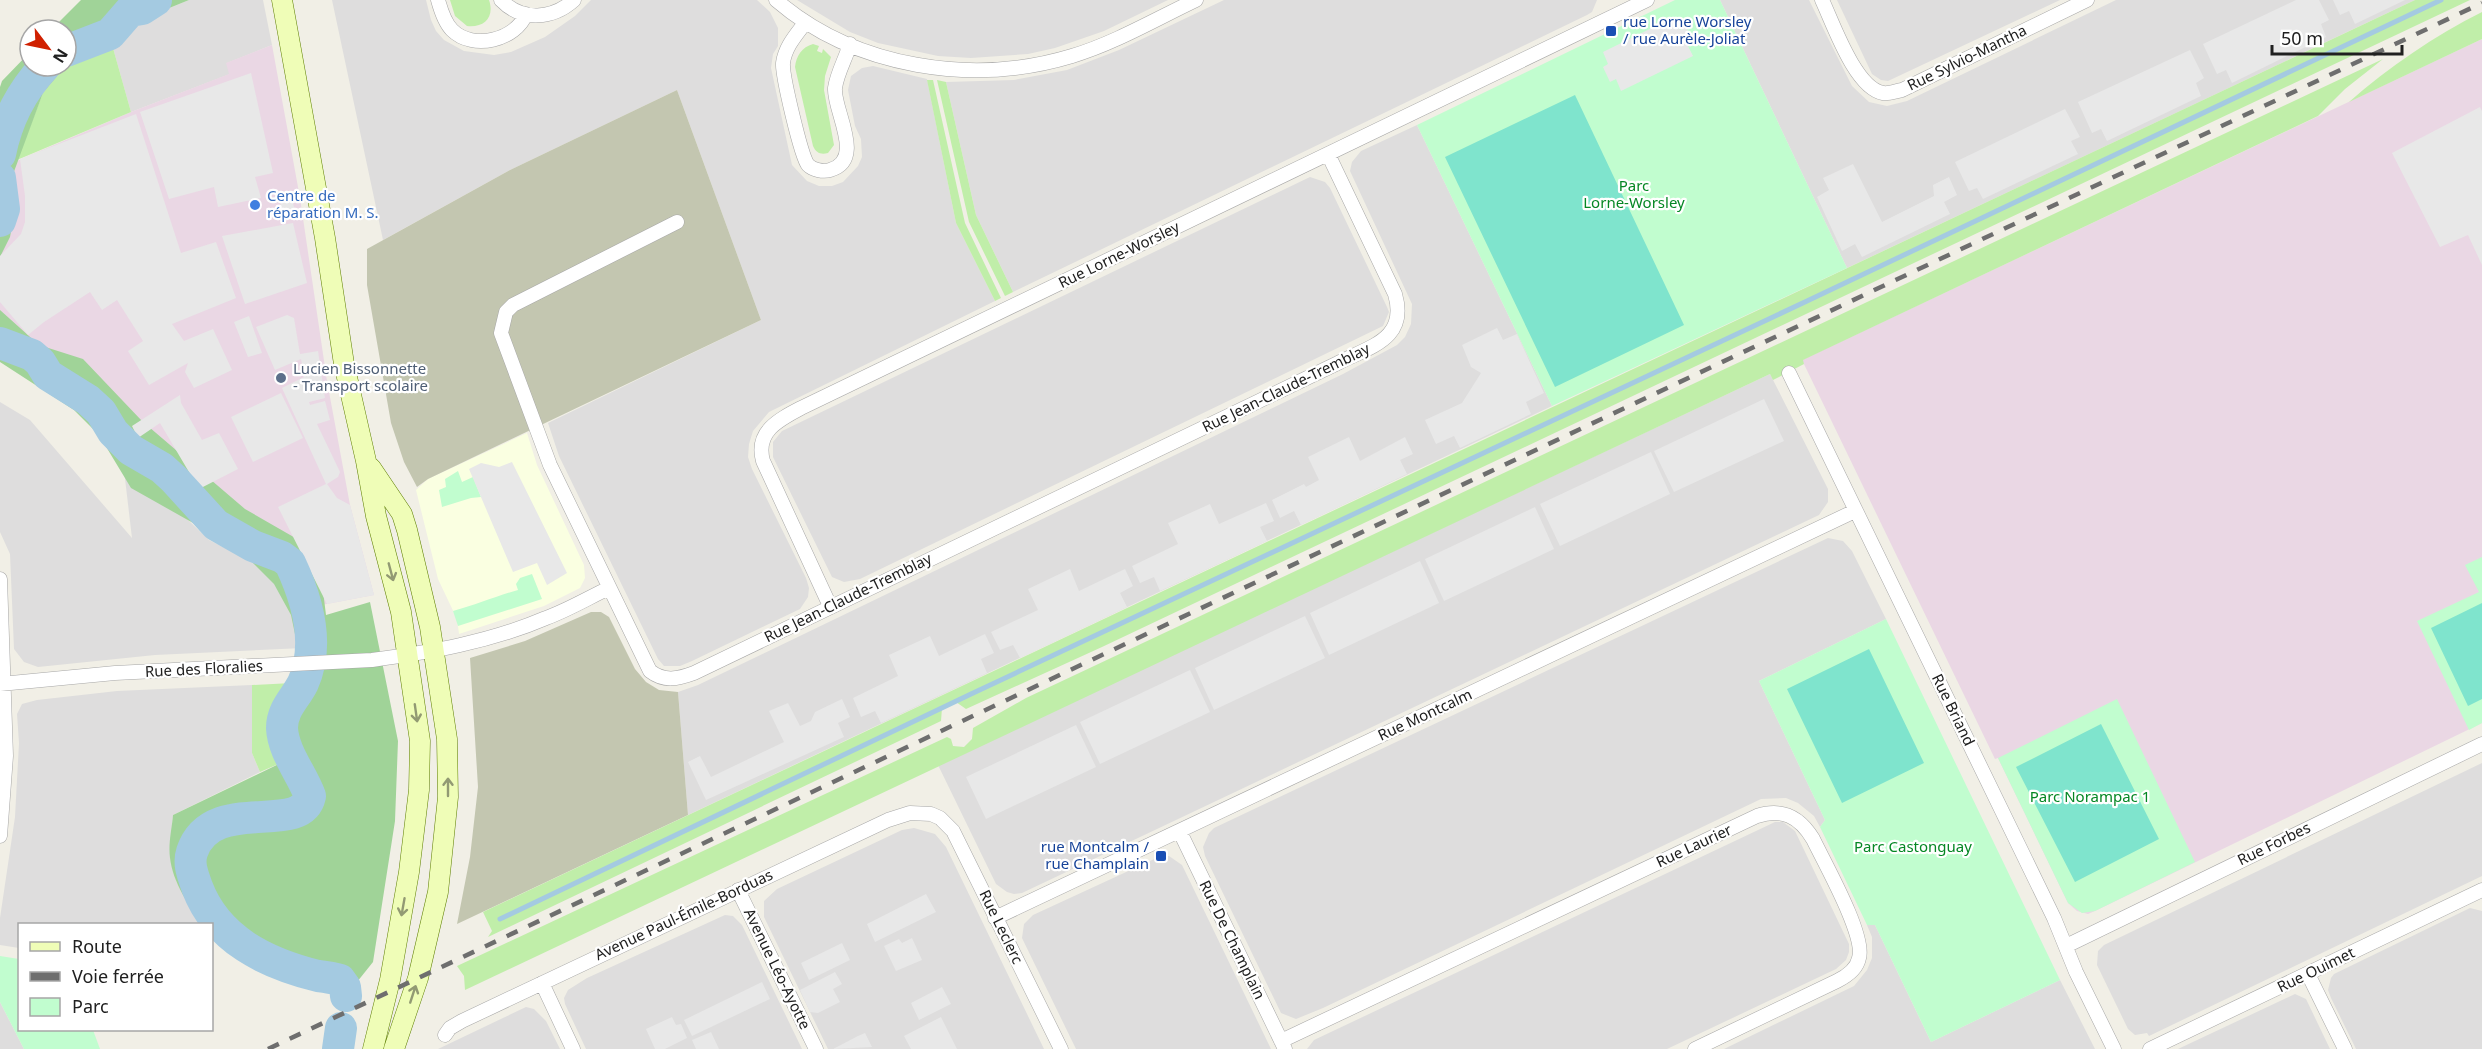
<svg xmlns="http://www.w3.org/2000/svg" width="2482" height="1049" font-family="'Noto Sans',sans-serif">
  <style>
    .residential { fill: #dedddd }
    .industrial { fill: #ead7e4 }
    .education { fill: #faffe1 }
    .construction { fill: #c3c6b0 }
    .grass { fill: #c0eea9 }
    .forest { fill: #a0d398 }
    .park { fill: #c1fdcf }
    .pitch { fill: #7fe4cd }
    .parking { fill: #e8e8e8 }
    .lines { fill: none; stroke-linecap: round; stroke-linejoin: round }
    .stream { stroke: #a4cae1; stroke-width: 5 }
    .river { stroke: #a4cae1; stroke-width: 32 }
    .minor-casing { stroke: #a7a7a7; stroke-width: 15 }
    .secondary-casing { stroke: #5d7e00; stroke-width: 21 }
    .minor { stroke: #fff; stroke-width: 14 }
    .secondary { stroke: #effdb7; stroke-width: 20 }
    .rail { stroke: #6e6e6e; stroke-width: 4.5; stroke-dasharray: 12 12; stroke-linecap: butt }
    .oneway { stroke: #929a73 }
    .transit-dot { fill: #1a4fb4; stroke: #fff; stroke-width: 2 }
    .shop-dot { fill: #3f7fe0; stroke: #fff; stroke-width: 2 }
    .service-dot { fill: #5c6f8a; stroke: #fff; stroke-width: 2 }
    .labels { text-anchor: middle; stroke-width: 4.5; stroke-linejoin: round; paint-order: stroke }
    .transit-label { font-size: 15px; fill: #164399; stroke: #fff; text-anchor: start }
    .street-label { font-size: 15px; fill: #202020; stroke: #fff }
    .park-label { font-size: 15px; fill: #058724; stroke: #fff }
    .shop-label { font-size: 15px; fill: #366cbe; stroke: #fff; text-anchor: start }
    .service-label { font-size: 15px; fill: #4e5e75; stroke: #fff; text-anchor: start }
  </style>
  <rect width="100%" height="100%" fill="#f1efe6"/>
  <path class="residential" d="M189,0H263L272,45L227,63L230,74L131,112L111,41L120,28Z
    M332,0H426L431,20L436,31L444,40L464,51L494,55L511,52L545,37L575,16L591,0H757L770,12L778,28V46L773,54L771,68L792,165L807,181L819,186H832L843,182L858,166L862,157L861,139L855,126L848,90L851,76L862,68L873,66L927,79L956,223L995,301L769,412L753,431L749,444L748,457L752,469L806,578L809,588L808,597L800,609L692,661L680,666H664L658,659L559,456L548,423L761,320L677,90L510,170L383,240Z
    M797,0H1168L1104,31L1055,48L1028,54L971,58L938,56L878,43L850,32Z
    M1224,0H1597L1592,12L1587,15L1013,292L976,215L946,82L1014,80L1067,70L1119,50Z
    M1720,0H1809L1852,86L1869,102L1887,106L1907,101L2116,0H2415L1847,268Z
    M1837,0H2060L1888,81L1881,80L1872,74Z
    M1417,125L1552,406L688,815L678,692L698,685L1343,374L1397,345L1405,337L1411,324L1412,304L1350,171L1352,162L1361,151Z
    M1310,177L1325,182L1330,188L1387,307L1389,312L1383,326L860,579L844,582L832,577L773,457V442L782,431Z
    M1770,374L1828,489V502L1819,515L1022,893L1014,894L1007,892L996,884L938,765Z
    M0,402L30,420L132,538L124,470L188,520L209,540L225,548L280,565L303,648L155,655L38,667L24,662L14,649L10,554L0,532Z
    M1828,538L1843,541L1852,551L1886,619L1759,681L1825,820L1820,827L1814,816L1798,803L1786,798L1761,799L1323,1008L1296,1019L1281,1013L1205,856L1203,847L1209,833L1214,828Z
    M252,685V753L260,772L173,815L170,857L177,883L189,906L202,922L199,924H20L19,948L0,945V918L15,817L19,743L17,714L22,704L37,700L117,691Z
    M2482,763V876L2149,1036L2147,1033L2135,1035L2128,1029L2097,965L2098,951L2104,945Z
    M1775,822H1783L1795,831L1849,944V952L1846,960L1836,969L1667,1049H1307L1314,1040Z
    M914,828L935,834L946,847L1044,1049H828L764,917V901L777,889L902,830Z
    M1163,855L1169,856L1182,865L1271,1049H1076L1022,938L1024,924L1033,915Z
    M2470,908L2482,911V1049H2356L2331,998L2328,990L2331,978L2334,974Z
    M725,915L733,916L742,925L802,1049H586L565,1004L564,998L568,990L587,978Z
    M1867,925H1875L1931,1042L2060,980L2095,1049H1724L1854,986L1867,970L1872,958V937Z
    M2295,994L2306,999L2330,1049H2178Z
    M0,1002L24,1049H0Z
    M526,1007L534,1009L546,1021L560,1049H438Z"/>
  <path class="industrial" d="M2482,39V723L2095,911L2088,914L2077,911L2068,903L1998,758L1995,759L1802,360Z
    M272,45L300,198L327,381L350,505L374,595L316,606L0,336V240L5,166L131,112L229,74L226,63Z"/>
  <path class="education" d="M527,433L537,465L584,565L585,578L580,588L544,606L459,634L457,619L438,579L416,490L428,479Z"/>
  <path class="construction" d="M677,90L761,320L428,479L417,487L404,462L391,423L367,285V249L510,170Z
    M591,612H601L609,617L635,669L646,682L659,690L678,692L688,815L457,924L470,857L478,787L470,658L525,641Z"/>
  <path class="grass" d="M450,0H489C495,17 484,28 467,26L455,16Z
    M2415,0H2470L1102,647L966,709L956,702L946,704L942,708L941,721L488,937L492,931L483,912Z
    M2482,12V39L2349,102C2389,67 2434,36 2482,12Z
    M111,41L131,112L17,160L43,93L66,66Z
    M813,44L819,46L817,51L822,53L823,49L831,57L825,76L824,90L834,145L828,153C821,155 816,153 813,146L795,67C796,56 802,47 813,44Z
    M2383,59L2345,89L2318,116L1803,360L1804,364L1773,380L1770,374L465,990L464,976L457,966L947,737L951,739L953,746L964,747L972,739L973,728L1026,698Z
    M927,80H933L965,223L1001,298L995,301L956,223Z
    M937,80L946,82L976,215L1013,292L1005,296L969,222Z
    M292,683C273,707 268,735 283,762L260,772L252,753V685Z"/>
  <path class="forest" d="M81,0H189L120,28L111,41L66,66L43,93L12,177L15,211L10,237L0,257V87L2,81L30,52V66H66V30H51Z
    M0,310L39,345L83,359L142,421L245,509L318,551L326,615L370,602L398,741L395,821L373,962L357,982L314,986L258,964L223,944L212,933V924H204C188,906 173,882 170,858C168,844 172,828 173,815L283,762C267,731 273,695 304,677L291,615L274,584L251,561L225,541L131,488L99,435L74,410L0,362Z"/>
  <path class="park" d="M1675,0H1720L1847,268L1552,406L1417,125Z
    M458,471L462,482L473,477L481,497L471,498L442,507L439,490L446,487L445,479Z
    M2482,557V723L2469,730L2417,621L2479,592L2465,565Z
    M532,574L542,599L458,626L453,611C476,605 496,596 518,590L516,584L520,578Z
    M1886,619L2060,980L1931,1042L1875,925H1867L1820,827L1825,820L1759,681Z
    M2117,699L2195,862L2095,911L2082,913L2068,903L1998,758Z
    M0,956L19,959L20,1030H93L100,1049H24L0,1002Z"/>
  <path class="pitch" d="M1575,95L1684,325L1555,387L1445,157Z
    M2482,603V699L2468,706L2431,628Z
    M1869,649L1924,763L1842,803L1787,689Z
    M2101,724L2159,839L2075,882L2016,767Z"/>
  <path class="parking" d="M2296,0H2319L2329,20L2321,24L2326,37L2232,83L2226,70L2217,74L2203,44Z
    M2333,0H2405L2355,24L2349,11L2340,15Z
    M1674,17L1680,30L1686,27L1693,41L1687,44L1693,56L1621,91L1616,79L1610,82L1603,67L1608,64L1603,52Z
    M2190,50L2204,78L2196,83L2201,96L2107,141L2101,129L2092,133L2078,102Z
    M251,73L273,173L255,177L261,198L218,207L214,187L169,199L140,112Z
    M2480,107L2482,111V265L2468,235L2440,247L2392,153Z
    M2065,109L2080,137L2071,141L2078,154L1983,199L1977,188L1969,191L1955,162Z
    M136,114L181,253L216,242L236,298L172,324L184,341L213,329L232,370L194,388L185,372L188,363L149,385L128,351L143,341L117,300L102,310L90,292L44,322L28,335L0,302V256L21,234L25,222V196L20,159Z
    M1853,164L1882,222L1934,196L1933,185L1949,177L1957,195L1944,202L1950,214L1862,257L1855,244L1842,251L1817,197L1829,190L1823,178Z
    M290,191L295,211L283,214L278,194Z
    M293,223L307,283L245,304L222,236Z
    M287,315L294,318L300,354L318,351L325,398L309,402L310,405L325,401L330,420L317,424L340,472L338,477L327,484L337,498L350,505L374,595L327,604L278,507L326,484L282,388L304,377L301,359L275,370L256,327Z
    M249,316L262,353L248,357L234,322Z
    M1497,328L1503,340L1517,334L1544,393L1526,402L1531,414L1460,448L1454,436L1436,444L1425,420L1462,403L1481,373L1471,367L1462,345Z
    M281,393L303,438L253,462L231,417Z
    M180,395L181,403L202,440L219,433L238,469L199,489L160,423L138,438L132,426Z
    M1764,399L1784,441L1674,492L1654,451Z
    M1349,437L1360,461L1405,437L1413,454L1400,460L1407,474L1301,525L1294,511L1280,518L1272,500L1304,484L1306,487L1319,480L1308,457Z
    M1651,452L1670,494L1560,546L1540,504Z
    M512,462L567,573L547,585L537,563L513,572L469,469L481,463L499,467Z
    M1266,503L1274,521L1260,527L1267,541L1160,591L1154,577L1140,583L1132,566L1178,544L1168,523L1210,504L1219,524Z
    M1535,507L1554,549L1444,601L1425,559Z
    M1420,561L1439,603L1329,655L1310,613Z
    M1070,569L1079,591L1125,569L1133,586L1120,593L1127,607L1020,658L1013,645L1000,650L991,632L1038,610L1028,589Z
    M1305,616L1325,658L1214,710L1195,668Z
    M985,634L994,653L981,659L987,673L881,723L875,711L861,717L853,698L898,676L889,655L930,636L939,656Z
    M1190,670L1210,712L1100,764L1080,722Z
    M842,699L850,717L838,723L844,737L706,800L688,762L700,756L711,777L784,742L769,711L788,703L800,726L811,721L815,712Z
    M1076,725L1096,767L986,819L966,777Z
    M926,894L936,912L875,942L867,924Z
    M912,938L922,960L896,971L884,946L899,939L902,943Z
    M842,943L850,960L809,980L801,963Z
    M835,972L842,984L833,989L840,1002L818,1013L810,1012L800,990Z
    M762,982L770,999L692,1036L684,1020Z
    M942,987L951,1004L919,1020L911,1003Z
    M672,1017L676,1025L681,1024L687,1038L665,1049H655L646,1029Z
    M941,1017L957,1049H911L904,1036Z
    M711,1032L719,1049H696L692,1040Z
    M865,1033L872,1047L833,1049L858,1036Z"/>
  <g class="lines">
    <path class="stream" d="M500,919L971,694L1807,301L2441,0"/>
    <path class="river" d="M66,51L110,34L130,11L142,9L156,0
      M0,154C7,119 21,92 45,66
      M0,178L4,209L0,221
      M0,343L32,355L40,362L48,375L88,400L101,412L113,432L131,450L162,468L174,479L216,525L253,546L282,557L290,563C307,599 320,645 303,683C295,699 282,709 282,728C283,752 302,774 310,796C301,837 212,793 192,852C188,864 193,875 197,887C217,940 266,963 318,976C326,977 333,978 340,980L345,987L346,996
      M338,1049L341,1028"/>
    <g class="minor-casing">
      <path id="minor" d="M438,0C441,11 445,23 452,30C473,51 516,40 526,14
        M501,0C522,22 553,19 574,0
        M776,0C855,68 973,86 1072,56C1115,43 1156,19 1196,0
        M1822,0C1833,23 1855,88 1883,93C1889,94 1896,91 1902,90L2087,0
        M805,23C796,35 785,47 783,63C782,75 801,156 808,165C813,170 823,172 830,170C866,160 833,110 835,88C837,73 846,58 850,44
        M677,222L513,305L506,312L501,333L550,465L650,671C664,682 678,679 694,673L1338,363C1371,346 1408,339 1395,294L1328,154
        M1789,373L2054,918L2076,972L2114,1049
        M0,579L6,756L0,836
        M830,606L763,461C755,432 778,420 801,408L1647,0
        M0,684L115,673L372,660C431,652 490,642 546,618C568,610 588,598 609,588
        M1180,832L1285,1049
        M738,890L816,1049
        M995,918L1855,511
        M2066,946L2482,744
        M2308,974L2345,1049
        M542,983L573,1049
        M445,1035L450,1028L462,1021L888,820L910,813L931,814L940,818L953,831L1061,1049
        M1281,1041L1757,816C1782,808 1799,816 1813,839C1824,862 1866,936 1859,958C1857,969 1847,976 1837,981L1695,1049
        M2150,1049L2482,890"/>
    </g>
    <g class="secondary-casing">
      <path id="secondary" d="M282,0L325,238L344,364L366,461L376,516L401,612L420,741L419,790L409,872L390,980L373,1049
        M371,468L402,514L407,530L430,627L447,739L448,797L438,892L418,978L394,1049"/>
    </g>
    <use href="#minor" class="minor"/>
    <use href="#secondary" class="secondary"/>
    <path class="rail" d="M268,1049L2482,3"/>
  </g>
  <defs><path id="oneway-shaft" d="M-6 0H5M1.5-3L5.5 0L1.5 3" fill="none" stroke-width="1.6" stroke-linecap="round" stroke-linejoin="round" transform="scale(1.5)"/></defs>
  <g class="oneway">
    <use href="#oneway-shaft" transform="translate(391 572) rotate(75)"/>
    <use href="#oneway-shaft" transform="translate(416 713) rotate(82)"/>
    <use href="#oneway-shaft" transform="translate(448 787) rotate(-90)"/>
    <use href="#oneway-shaft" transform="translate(403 907) rotate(100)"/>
    <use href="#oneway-shaft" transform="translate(413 994) rotate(-72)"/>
  </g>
  <g class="transit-dot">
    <rect x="1605" y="25" width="12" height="12" rx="3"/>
    <rect x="1155" y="850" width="12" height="12" rx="3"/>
  </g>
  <circle class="shop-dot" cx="255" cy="205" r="6"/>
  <circle class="service-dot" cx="281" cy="378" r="6"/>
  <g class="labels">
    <g class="transit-label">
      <text x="1623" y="27">rue Lorne Worsley<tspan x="1623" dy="17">/ rue Aurèle-Joliat</tspan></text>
      <text x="1149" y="852" text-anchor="end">rue Montcalm /<tspan x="1149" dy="17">rue Champlain</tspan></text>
    </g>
    <g class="street-label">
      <text transform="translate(1967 58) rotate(-26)" y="5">Rue Sylvio-Mantha</text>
      <text transform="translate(1119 255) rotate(-26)" y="5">Rue Lorne-Worsley</text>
      <text transform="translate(1286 388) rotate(-26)" y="5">Rue Jean-Claude-Tremblay</text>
      <text transform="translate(848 598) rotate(-26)" y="5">Rue Jean-Claude-Tremblay</text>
      <text transform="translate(204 669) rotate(-3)" y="5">Rue des Floralies</text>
      <text transform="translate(1953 710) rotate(64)" y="5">Rue Briand</text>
      <text transform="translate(1425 715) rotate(-25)" y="5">Rue Montcalm</text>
      <text transform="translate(2274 844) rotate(-26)" y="5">Rue Forbes</text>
      <text transform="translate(1694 846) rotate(-25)" y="5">Rue Laurier</text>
      <text transform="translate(684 915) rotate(-25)" y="5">Avenue Paul-Émile-Borduas</text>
      <text transform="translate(1001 927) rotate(64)" y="5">Rue Leclerc</text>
      <text transform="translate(1232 940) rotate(64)" y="5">Rue De Champlain</text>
      <text transform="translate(777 969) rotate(64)" y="5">Avenue Léo-Ayotte</text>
      <text transform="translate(2316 970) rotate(-26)" y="5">Rue Ouimet</text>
    </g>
    <g class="park-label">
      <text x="1634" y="191">Parc<tspan x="1634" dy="17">Lorne-Worsley</tspan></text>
      <text x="2090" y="802">Parc Norampac 1</text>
      <text x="1913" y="852">Parc Castonguay</text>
    </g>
    <g class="shop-label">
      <text x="267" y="201">Centre de<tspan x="267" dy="17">réparation M. S.</tspan></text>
    </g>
    <g class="service-label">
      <text x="293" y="374">Lucien Bissonnette<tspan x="293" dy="17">- Transport scolaire</tspan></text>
    </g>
  </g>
  <rect x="18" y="923" width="195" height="108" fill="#ffffff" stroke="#a6a6a6" stroke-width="1.5"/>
  <rect x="30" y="942" width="30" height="9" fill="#effdb7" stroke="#a6a6a6" stroke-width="1.5"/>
  <text x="72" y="953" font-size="18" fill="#202020">Route</text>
  <rect x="30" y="972" width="30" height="9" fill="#6e6e6e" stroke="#a6a6a6" stroke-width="1.5"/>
  <text x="72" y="983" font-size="18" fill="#202020">Voie ferrée</text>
  <rect x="30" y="998" width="30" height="18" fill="#c1fdcf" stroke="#a6a6a6" stroke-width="1.5"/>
  <text x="72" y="1013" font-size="18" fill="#202020">Parc</text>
  <g transform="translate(48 48) rotate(122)"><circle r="28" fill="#ffffff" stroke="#a6a6a6" stroke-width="1.5"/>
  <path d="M0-4.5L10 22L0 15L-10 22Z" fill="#d02000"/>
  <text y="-9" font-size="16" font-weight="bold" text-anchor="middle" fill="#202020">N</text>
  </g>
  <path d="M2272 45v9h130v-9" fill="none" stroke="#202020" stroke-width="3"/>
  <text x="2281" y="45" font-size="18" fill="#202020" stroke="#ffffff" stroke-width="4.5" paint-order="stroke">50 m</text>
</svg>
